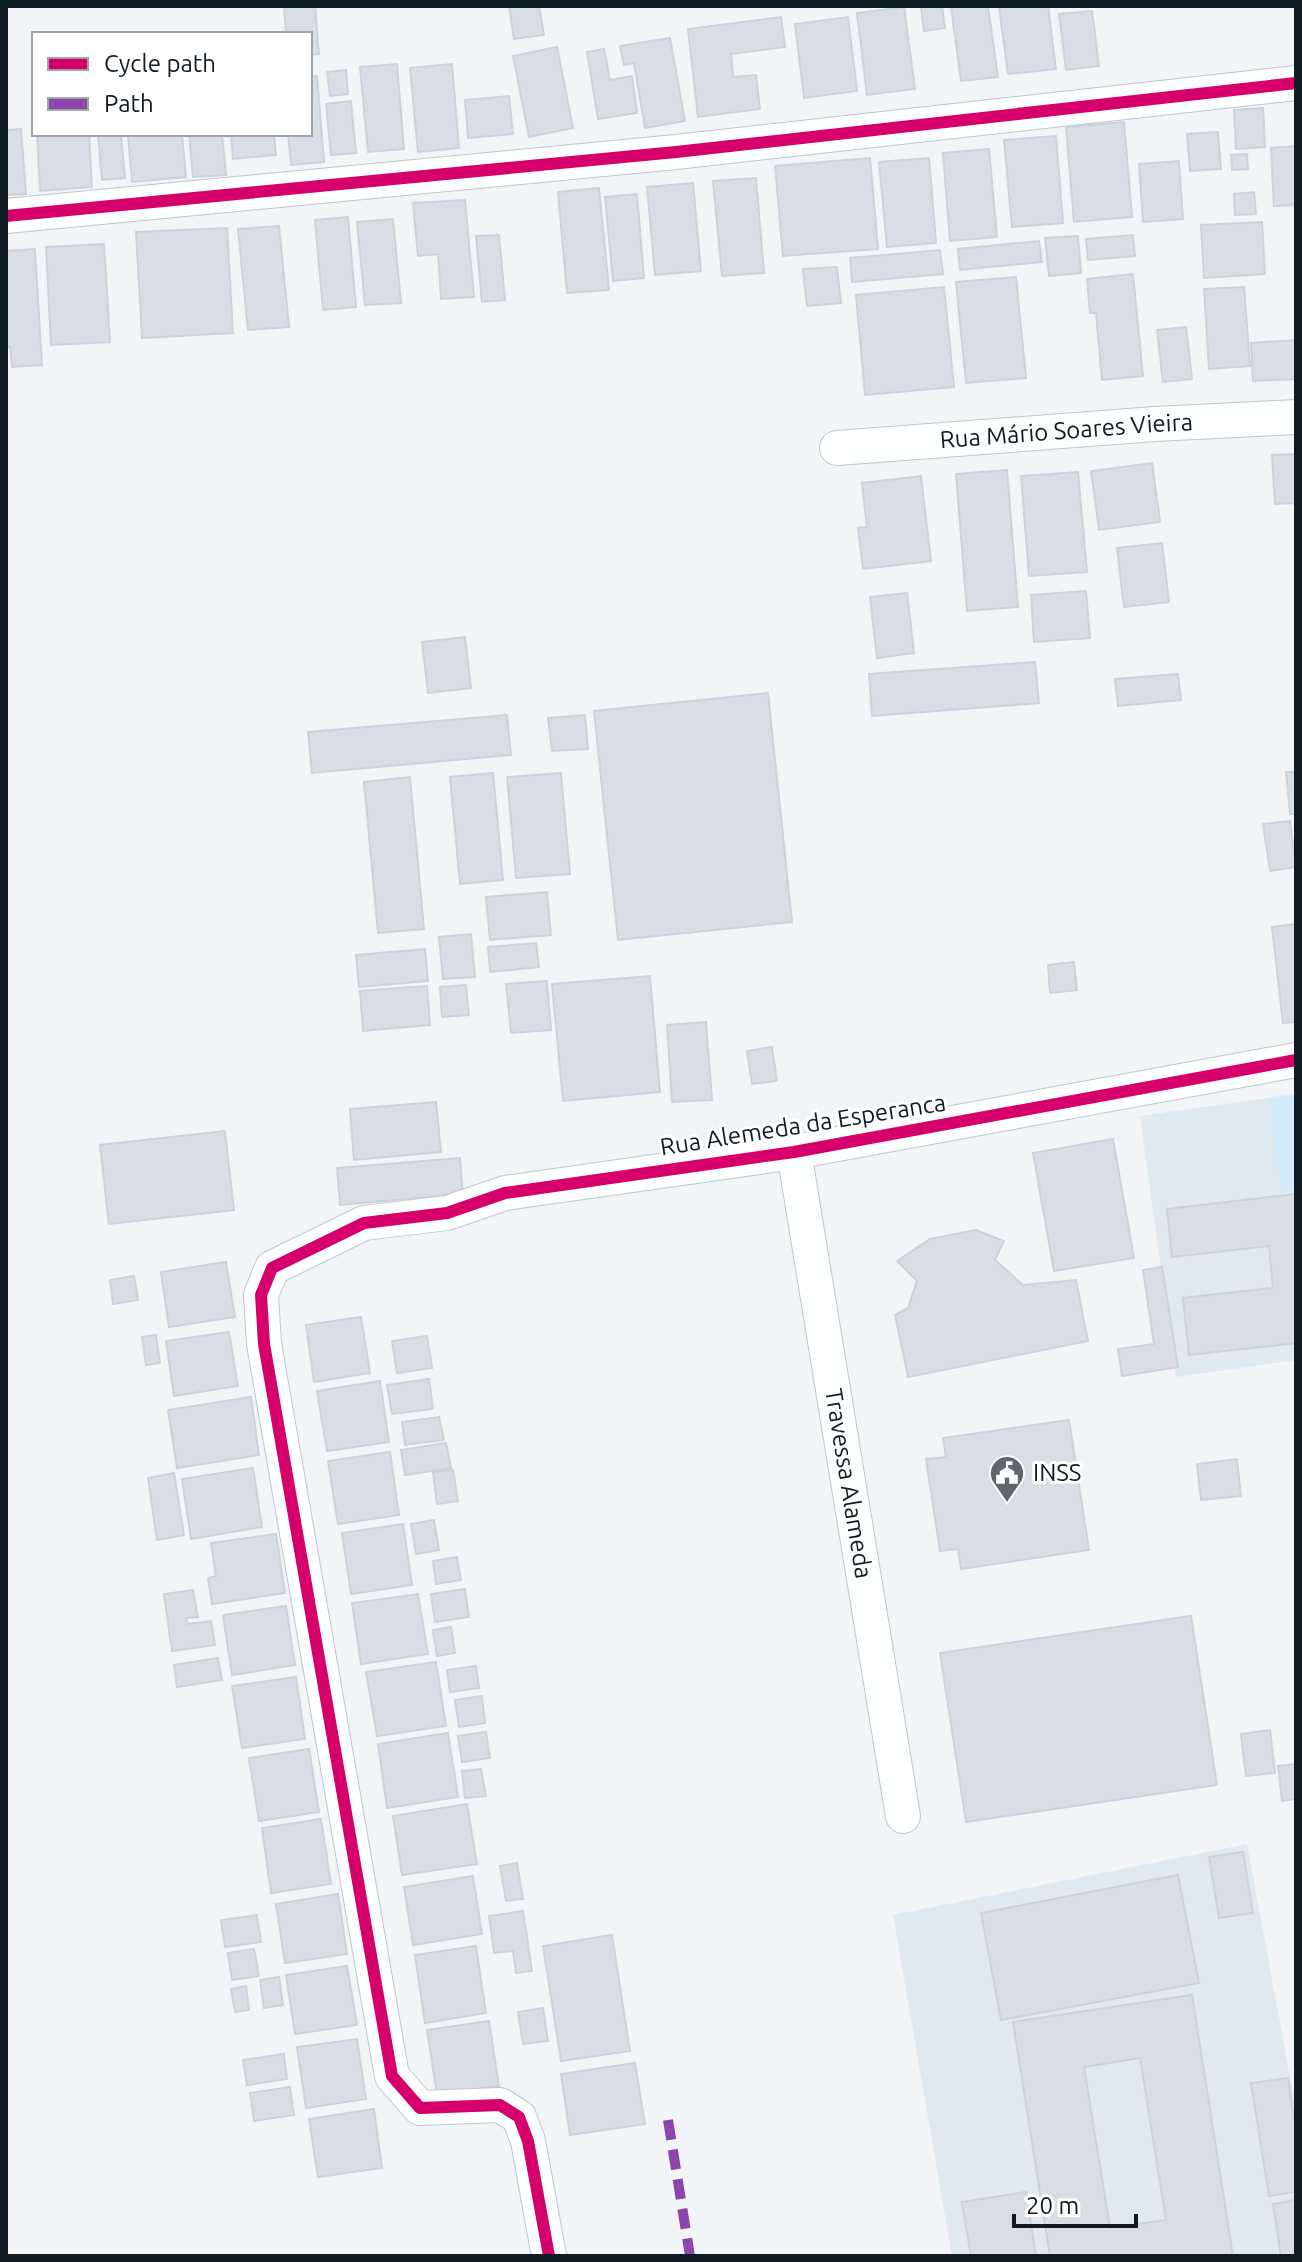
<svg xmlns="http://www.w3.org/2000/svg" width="1302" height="2262" font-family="Ubuntu,sans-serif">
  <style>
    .built { fill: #dee9f0 }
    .green { fill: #d3ecfc }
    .building { fill: #d7dee6; stroke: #cdd2d9; stroke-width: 2; fill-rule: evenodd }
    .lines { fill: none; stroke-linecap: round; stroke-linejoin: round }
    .street-casing { stroke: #bec6cb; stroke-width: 36 }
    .street { stroke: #fdfefe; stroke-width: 34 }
    .quiet { stroke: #8e44ad; stroke-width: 10; stroke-dasharray: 20 10; stroke-linecap: butt }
    .cycleway-casing { stroke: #fff; stroke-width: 17 }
    .cycleway { stroke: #d6006c; stroke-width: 12 }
    .labels { text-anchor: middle; stroke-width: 6; stroke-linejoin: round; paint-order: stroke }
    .street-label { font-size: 24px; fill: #0e1b23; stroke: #fff }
    .poi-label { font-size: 24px; fill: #0e1b23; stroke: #fff; text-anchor: start }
  </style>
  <rect width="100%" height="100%" fill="#f2f5f8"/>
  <path class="built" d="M1296,1094V1360L1176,1377L1140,1116Z
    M1247,1844L1296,2109V2256H952L893,1915Z"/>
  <path class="green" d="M1296,1094V1185L1281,1187L1271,1097Z"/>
  <path class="building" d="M284,6H315L319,54L310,55V34H286Z
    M509,6H539L544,35L514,39Z
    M921,6H942L945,28L924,31Z
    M951,6H988L998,77L961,81Z
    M999,6H1048L1056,69L1008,74Z
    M904,7L915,89L867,95L857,13Z
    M1092,11L1099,66L1066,70L1059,14Z
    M781,17L785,47L731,54L733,77L756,75L760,109L698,117L688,29Z
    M848,17L857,91L804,98L795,24Z
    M670,38L685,121L645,128L634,63L624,65L620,46Z
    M557,47L573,128L529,137L513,56Z
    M604,49L610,80L632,76L637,113L598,119L587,52Z
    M397,64L404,149L368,152L360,67Z
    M452,64L459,148L418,152L410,68Z
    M346,70L348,94L330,96L327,72Z
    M317,76L324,162L291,165L288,134H310V77Z
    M509,96L513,134L468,138L465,100Z
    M351,101L356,153L331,155L326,104Z
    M1263,108L1265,147L1236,149L1234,110Z
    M1124,122L1132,217L1074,222L1066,127Z
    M21,129L26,194L6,195V130Z
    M1218,132L1221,169L1190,171L1187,134Z
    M37,134H89L92,187L40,191Z
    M98,134H121L125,178L102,180Z
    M128,134H182L186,177L132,182Z
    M189,134H222L226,175L193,177Z
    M231,134H274L276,155L233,159Z
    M1056,136L1063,223L1012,227L1004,140Z
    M1296,146V205L1274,206L1271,148Z
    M989,149L997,237L950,241L943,153Z
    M1247,154L1248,169L1232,170L1231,155Z
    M870,158L878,249L783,256L775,166Z
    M929,158L936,243L887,247L879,162Z
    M1179,161L1183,219L1143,222L1139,164Z
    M756,178L764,273L722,276L713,181Z
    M693,183L701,271L655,275L647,187Z
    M599,188L609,290L567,293L558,192Z
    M1254,192L1256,214L1235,215L1234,194Z
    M637,194L644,278L613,281L605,197Z
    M465,200L474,297L441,299L438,254L418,256L413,203Z
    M348,217L356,307L323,310L315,220Z
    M393,219L401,303L365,305L357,222Z
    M1262,222L1265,274L1204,278L1201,225Z
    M279,226L289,327L248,330L238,229Z
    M227,228L233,333L142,338L136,232Z
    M499,235L505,300L482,302L476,236Z
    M1133,235L1135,256L1088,260L1086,239Z
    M1078,236L1081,273L1049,276L1045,238Z
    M1039,241L1042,262L960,270L958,249Z
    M104,244L110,342L51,345L46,247Z
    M35,249L42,365L12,367L10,347H6V251Z
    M940,250L943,274L852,282L850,258Z
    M837,267L841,303L807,306L803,269Z
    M1133,274L1143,376L1102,380L1096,313H1090L1087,279Z
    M1016,277L1026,378L966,383L956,282Z
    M944,287L954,387L865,395L856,295Z
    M1244,287L1250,366L1209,369L1204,289Z
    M1186,327L1192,379L1163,382L1157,330Z
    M1296,340V379L1253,381L1251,343Z
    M1296,454V503L1275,504L1272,455Z
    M1152,463L1160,522L1099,530L1091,471Z
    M1007,470L1018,607L967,611L956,474Z
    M1078,472L1087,572L1029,576L1021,476Z
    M921,476L931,561L863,569L858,528L867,527L862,483Z
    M1162,543L1169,602L1124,607L1117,548Z
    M1086,591L1090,638L1034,642L1031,595Z
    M907,593L914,653L877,658L870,597Z
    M465,637L471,688L428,693L422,642Z
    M1035,662L1039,703L872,716L869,674Z
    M1178,674L1181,700L1118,706L1115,679Z
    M768,693L792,922L618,940L594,711Z
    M507,715L511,755L312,773L308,732Z
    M585,715L588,749L552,751L548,718Z
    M1286,772H1296V814H1290Z
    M493,773L503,880L460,884L450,777Z
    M561,773L570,874L516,878L507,777Z
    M410,777L424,929L378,933L364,782Z
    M1290,821L1296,867L1270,871L1263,824Z
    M547,892L551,935L490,940L486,897Z
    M1296,924V1022L1283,1023L1272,927Z
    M471,934L475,977L443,979L439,937Z
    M536,943L539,967L490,972L488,947Z
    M425,949L428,981L359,987L356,955Z
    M1074,962L1077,990L1050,993L1048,965Z
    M650,976L660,1092L563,1101L552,984Z
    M547,981L551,1030L511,1033L506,984Z
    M466,985L469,1015L442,1017L440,987Z
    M427,986L430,1025L363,1031L360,991Z
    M706,1022L712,1100L672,1102L667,1025Z
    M772,1047L777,1081L752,1084L747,1051Z
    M436,1102L441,1152L354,1160L350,1109Z
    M225,1131L234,1210L109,1224L100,1145Z
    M1113,1139L1134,1258L1054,1271L1033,1153Z
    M460,1158L463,1194L340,1205L337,1168Z
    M1296,1194V1343L1189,1355L1183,1298L1273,1288L1269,1246L1172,1257L1167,1209Z
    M976,1230L1004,1241L995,1260L1023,1285L1076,1280L1088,1341L908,1377L895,1315L908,1308L917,1281L897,1261L930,1239Z
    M226,1262L235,1317L169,1327L161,1272Z
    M1162,1267L1178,1367L1122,1376L1118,1349L1154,1344L1143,1270Z
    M134,1276L138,1300L113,1304L110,1280Z
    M361,1317L370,1373L314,1382L306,1325Z
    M229,1332L238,1386L174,1396L166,1341Z
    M156,1335L160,1363L146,1365L142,1337Z
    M427,1336L432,1368L397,1373L392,1341Z
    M429,1379L433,1409L392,1414L387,1385Z
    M380,1381L389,1442L327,1451L317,1391Z
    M251,1397L259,1455L177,1468L168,1410Z
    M439,1417L444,1440L405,1445L402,1422Z
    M1069,1420L1089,1550L961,1569L958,1549L940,1551L926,1459L946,1457L943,1438Z
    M446,1443L451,1468L405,1475L401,1450Z
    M390,1452L399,1515L338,1524L328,1461Z
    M1237,1459L1241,1496L1201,1500L1197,1464Z
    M253,1468L262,1527L191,1539L182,1479Z
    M453,1470L458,1501L437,1504L433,1472Z
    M174,1473L184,1535L157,1540L148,1478Z
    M434,1520L439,1550L416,1554L411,1524Z
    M403,1524L412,1585L351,1594L342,1533Z
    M276,1534L285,1593L212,1604L208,1578L216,1576L211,1543Z
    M457,1557L461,1580L436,1584L433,1561Z
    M465,1589L469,1617L435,1622L431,1594Z
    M193,1590L198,1617L186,1618L188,1624L211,1621L215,1645L172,1651L164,1594Z
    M418,1594L428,1654L361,1664L352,1603Z
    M286,1606L295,1665L232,1675L223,1615Z
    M1191,1616L1217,1785L966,1822L940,1653Z
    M451,1627L455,1653L437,1656L433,1630Z
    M218,1658L222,1680L177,1687L174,1665Z
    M436,1662L446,1726L377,1736L366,1672Z
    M476,1666L479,1688L450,1692L447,1670Z
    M296,1677L305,1739L242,1748L232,1686Z
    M482,1696L485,1723L459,1727L455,1700Z
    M1270,1730L1275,1773L1246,1776L1241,1734Z
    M486,1732L490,1758L462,1762L458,1736Z
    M448,1733L458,1797L387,1808L378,1744Z
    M309,1749L319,1812L259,1821L249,1758Z
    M1296,1764V1799L1282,1801L1278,1766Z
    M481,1769L486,1796L465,1798L462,1771Z
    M467,1804L477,1864L402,1875L393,1816Z
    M321,1819L331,1884L271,1893L262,1828Z
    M1243,1852L1253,1913L1219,1918L1209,1857Z
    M517,1863L523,1899L506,1901L500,1866Z
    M1178,1875L1199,1983L1001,2020L981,1913Z
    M473,1876L482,1934L413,1945L404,1887Z
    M338,1894L347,1954L285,1963L276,1904Z
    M523,1911L532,1971L516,1973L513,1951L494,1953L489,1916Z
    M257,1915L261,1942L225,1947L221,1920Z
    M612,1935L630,2051L561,2061L543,1946Z
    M476,1946L486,2013L425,2023L415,1955Z
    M254,1949L259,1976L232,1980L228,1953Z
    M347,1966L357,2025L295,2034L286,1975Z
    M279,1977L283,2005L264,2008L260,1980Z
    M246,1986L249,2010L235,2012L231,1989Z
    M1192,1995L1233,2256H1050L1013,2022ZM1140,2058L1166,2220L1110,2228L1084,2067Z
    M543,2008L548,2041L523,2044L518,2012Z
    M489,2021L499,2086L437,2095L427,2030Z
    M357,2039L366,2099L306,2108L297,2047Z
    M284,2054L287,2079L247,2085L243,2060Z
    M635,2063L645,2124L570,2135L561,2074Z
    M1288,2078L1296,2131V2192L1269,2196L1251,2083Z
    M290,2087L294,2115L254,2121L250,2093Z
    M374,2109L382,2168L318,2177L309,2119Z
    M1026,2192L1036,2256H971L962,2202Z
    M1296,2200V2256H1281L1273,2204Z"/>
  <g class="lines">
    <g class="street-casing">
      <g id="street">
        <path d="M6,216L676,152L1296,83"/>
        <path id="s1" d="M837,448L1155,424L1296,417"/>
        <path id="s2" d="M794,1152L903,1816"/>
        <path d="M549,2256L528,2141L519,2117L500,2105L420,2108L392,2076L264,1344L261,1295L272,1268L364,1223L447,1213L505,1193L794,1152L1296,1060"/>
      </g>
    </g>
    <use href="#street" class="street"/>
    <path class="quiet" d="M668,2120L690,2256"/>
    <g class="cycleway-casing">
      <path id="cycleway" d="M6,216L676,152L1296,83
        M549,2256L528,2141L519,2117L500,2105L420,2108L392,2076L264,1344L261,1295L272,1268L364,1223L447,1213L505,1193L794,1152L1296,1060"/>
    </g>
    <use href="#cycleway" class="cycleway"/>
  </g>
  <defs>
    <g id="civic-pin" transform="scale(1.8)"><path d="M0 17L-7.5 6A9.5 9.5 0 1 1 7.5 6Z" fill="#5e676e" stroke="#fff"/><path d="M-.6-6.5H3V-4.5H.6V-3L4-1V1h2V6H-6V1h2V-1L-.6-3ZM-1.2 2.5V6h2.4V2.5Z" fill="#fff"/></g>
  </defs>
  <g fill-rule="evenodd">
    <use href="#civic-pin" x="1007" y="1473"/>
  </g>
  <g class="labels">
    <g class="street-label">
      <text dy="8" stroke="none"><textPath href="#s1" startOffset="230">Rua Mário Soares Vieira</textPath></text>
      <text transform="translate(803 1125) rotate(-9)" y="8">Rua Alemeda da Esperanca</text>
      <text dy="8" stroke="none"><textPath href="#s2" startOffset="336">Travessa Alameda</textPath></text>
    </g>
    <g class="poi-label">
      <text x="1033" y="1481">INSS</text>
    </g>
  </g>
  <rect width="1302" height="2262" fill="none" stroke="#0e1b23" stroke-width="16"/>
  <rect x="32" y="32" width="280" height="104" fill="#ffffff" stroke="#9fa4a7" stroke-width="2"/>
  <rect x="48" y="58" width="40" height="12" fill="#d6006c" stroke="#9fa4a7" stroke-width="2"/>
  <text x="104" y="72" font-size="24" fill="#0e1b23">Cycle path</text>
  <rect x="48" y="98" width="40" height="12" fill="#8e44ad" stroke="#9fa4a7" stroke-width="2"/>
  <text x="104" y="112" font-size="24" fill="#0e1b23">Path</text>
  <path d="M1014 2214v12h122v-12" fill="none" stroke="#0e1b23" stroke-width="4"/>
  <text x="1026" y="2214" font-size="24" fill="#0e1b23" stroke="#ffffff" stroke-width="6" paint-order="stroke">20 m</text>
</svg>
